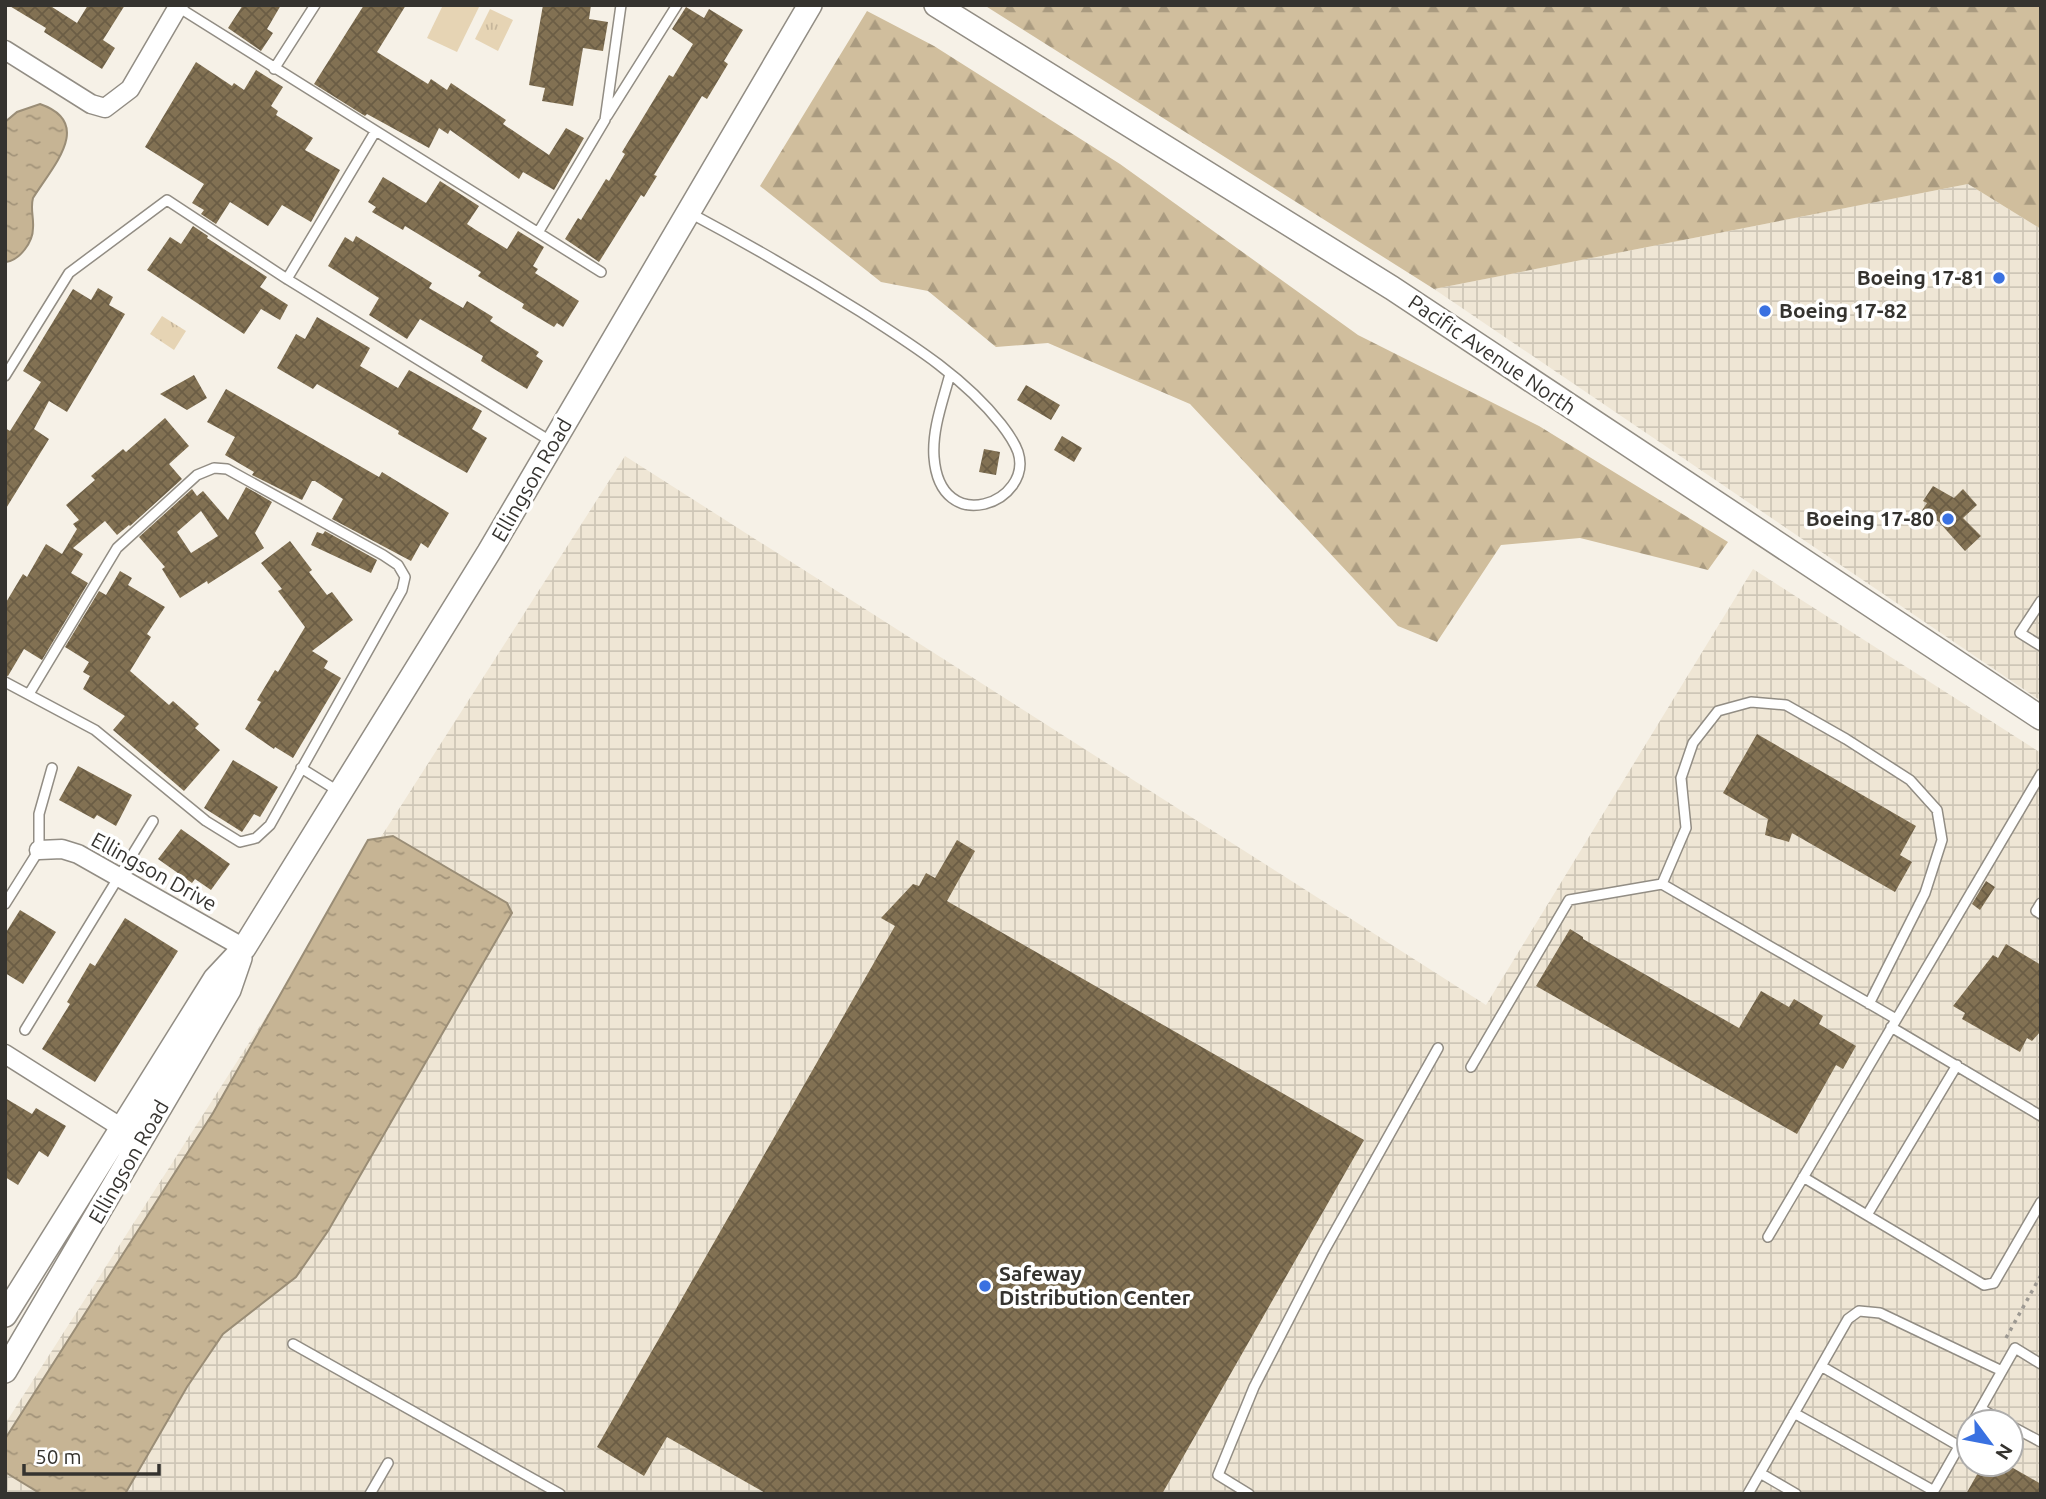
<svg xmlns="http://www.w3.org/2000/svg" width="2046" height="1499" font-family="Ubuntu,sans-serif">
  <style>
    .industrial { fill: url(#industrial-grid); fill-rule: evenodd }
    .grass { fill: url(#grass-tufts) }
    .forest { fill: url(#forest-firs) }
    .pitch { fill: #e6d4b4 }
    .water { fill: url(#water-ripples); stroke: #9a8d76; stroke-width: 2 }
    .building { fill: url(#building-cross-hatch); fill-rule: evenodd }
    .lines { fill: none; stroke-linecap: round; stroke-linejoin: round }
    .lane-casing { stroke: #928d84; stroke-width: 12 }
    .street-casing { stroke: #928d84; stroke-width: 21 }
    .secondary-casing { stroke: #928d84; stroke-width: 26 }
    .path { stroke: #9d9992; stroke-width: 3.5; stroke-dasharray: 3.5 5; stroke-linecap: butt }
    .lane { stroke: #fff; stroke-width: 9 }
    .street { stroke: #fff; stroke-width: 18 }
    .secondary { stroke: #fff; stroke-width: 23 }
    .poi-dot { fill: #3a71e1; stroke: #fff; stroke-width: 2.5 }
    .labels { text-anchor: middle; stroke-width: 7; stroke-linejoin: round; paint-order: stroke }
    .poi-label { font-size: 21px; font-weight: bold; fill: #35332f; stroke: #fff; text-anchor: end }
    .street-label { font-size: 21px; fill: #35332f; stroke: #fff }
  </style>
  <defs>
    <pattern id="industrial-grid" width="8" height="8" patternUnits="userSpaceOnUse" patternTransform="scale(1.75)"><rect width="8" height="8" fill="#efe6d5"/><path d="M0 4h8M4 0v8" fill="none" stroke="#cec6b7"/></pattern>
    <pattern id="grass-tufts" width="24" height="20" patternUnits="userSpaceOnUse" patternTransform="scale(1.75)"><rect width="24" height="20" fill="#e6d4b4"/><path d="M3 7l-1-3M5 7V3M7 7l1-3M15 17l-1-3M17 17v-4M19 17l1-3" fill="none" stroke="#c6b69b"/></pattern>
    <pattern id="forest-firs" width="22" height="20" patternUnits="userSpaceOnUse" patternTransform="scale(1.75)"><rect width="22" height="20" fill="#d0be9d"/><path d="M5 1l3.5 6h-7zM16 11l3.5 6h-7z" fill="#aa9b80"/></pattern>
    <pattern id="water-ripples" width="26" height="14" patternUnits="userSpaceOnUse" patternTransform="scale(1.75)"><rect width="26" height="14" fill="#c6b494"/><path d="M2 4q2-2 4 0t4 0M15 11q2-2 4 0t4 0" fill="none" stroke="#a29379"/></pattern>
    <pattern id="building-cross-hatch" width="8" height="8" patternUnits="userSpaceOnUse" patternTransform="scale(1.75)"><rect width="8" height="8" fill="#827153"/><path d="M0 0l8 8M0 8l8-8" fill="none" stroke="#6b5d45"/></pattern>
  </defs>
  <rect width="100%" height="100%" fill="#f6f1e7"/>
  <path class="industrial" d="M1968,184L2041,229V701L1434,289Z
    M625,456L1486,1005L1753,569L2041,753V1494H5V1424ZM1969,1422H2011V1464H1969Z"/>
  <path class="grass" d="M490,9L513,20L498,51L475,39Z
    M162,316L186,331L174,350L150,334Z"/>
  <path class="forest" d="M984,5H2041V229L1968,184L1434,289Z
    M867,11L934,46L1120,164L1358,335L1539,426L1728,542L1708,570L1580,538L1501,545L1437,642L1398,626L1190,404L1048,343L996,347L928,291L881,282L760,186Z"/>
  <path class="pitch" d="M443,5H480L457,52L427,38Z"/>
  <path class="water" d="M40,104C95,123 52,167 33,198C30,209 34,217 33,228C33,242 20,260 6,262L5,122L17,112Z
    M393,836L507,903L512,913L328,1231L296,1277L223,1334L187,1387L125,1494H41L5,1472V1439L213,1113L368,840Z"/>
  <path class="building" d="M8,5H49L77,23L88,5H125L103,40L115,48L102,69L44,32L46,28Z
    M243,5H281L267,29L273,33L261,51L228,28Z
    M364,5H406L377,52L428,84L431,79L447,90L451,83L506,120L503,124L549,155L566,128L584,138L554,190L523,172L519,179L450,130L448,134L439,128L429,148L367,114L365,116L314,84Z
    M543,5H591L589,19L608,22L603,51L583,48L573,106L542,101L545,88L529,85Z
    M686,7L704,18L709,9L743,30L724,61L728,64L707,99L702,96L654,175L657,176L644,197L641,195L599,262L565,239L578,218L581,220L606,179L609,181L625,154L622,152L669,75L673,77L693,44L672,29Z
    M196,62L232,86L234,83L244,90L256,70L283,87L271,106L278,111L276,115L313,138L305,150L340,170L311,222L282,205L268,226L230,202L216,224L201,214L204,210L192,203L204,184L145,147Z
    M383,177L426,203L440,181L479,206L467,224L476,230L507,249L518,231L544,247L533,266L538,269L535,273L579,301L563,327L557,323L554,327L522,308L524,304L478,276L481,272L405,226L403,230L372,212L376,207L368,202Z
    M193,226L208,236L207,238L267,277L260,287L288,305L280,320L261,309L244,334L147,270L170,237L181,244Z
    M356,236L432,283L429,288L463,308L467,301L493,317L490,321L539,352L536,356L543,361L527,389L481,361L483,356L420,319L407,339L369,315L379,298L328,266L345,237L353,242Z
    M98,288L113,297L109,305L125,314L67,412L49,401L34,429L49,439L5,510V428L10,431L41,382L23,371L73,289L91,300Z
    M317,317L370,348L360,366L398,388L409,370L482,411L472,429L487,438L467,473L398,434L399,431L352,404L317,384L313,389L277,368L296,334L305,339Z
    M194,375L207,398L187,410L160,394Z
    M1026,385L1060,405L1051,420L1017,400Z
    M226,389L379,477L382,472L449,513L428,548L421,543L411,561L332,519L343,499L315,481H312L302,500L252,475L254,472L225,455L235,437L207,422Z
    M165,418L189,446L169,464L182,479L130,526L129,525L117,535L105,521L73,548L83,554L71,573L88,583L42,660L24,649L8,676L5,675V604L23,574L27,577L46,544L62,554L77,529L73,524L79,520L66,505L95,480L91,476L123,449L126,452Z
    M1062,436L1082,448L1074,462L1054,450Z
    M984,449L1000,452L996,475L979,472Z
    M1933,486L1954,498L1963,489L1977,505L1963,518L1981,536L1965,551L1939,522L1921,512L1927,503L1923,501Z
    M246,487L272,502L255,533L264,548L208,584L207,581L180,598L162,569L165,567L139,537L192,489L197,496L203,491L228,520ZM201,511L218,536L191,553L177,532Z
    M325,531L377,560L371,573L311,545L317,532L323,534Z
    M290,541L312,570L309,572L327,595L332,592L353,620L312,651L328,661L324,668L341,678L293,758L275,747L274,749L245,729L261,702L257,700L275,670L278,672L305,627L278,591L282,589L261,563Z
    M120,571L132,578L128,585L165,607L147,634L151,637L130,671L169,705L173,701L199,724L195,728L220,750L184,791L113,730L125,716L83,689L90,676L83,672L89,662L65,647L99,591L106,595Z
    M1757,734L1916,826L1900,855L1912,862L1895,892L1792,833L1789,842L1765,835L1768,819L1723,793Z
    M233,760L278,787L260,817L254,814L242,832L204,808Z
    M78,766L132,795L116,826L97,815L94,819L59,800Z
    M181,829L230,864L211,890L195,879L192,883L158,859Z
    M957,840L975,851L947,901L1364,1140L1162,1494H767L667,1437L644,1476L597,1447L895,926L881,918L913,884L919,886L926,873L935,878Z
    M1986,881L1995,887L1980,910L1972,904Z
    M20,910L56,932L23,984L5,973V934Z
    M125,918L178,951L95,1082L42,1049L70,1004L67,1002L90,963L95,966Z
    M1570,929L1583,937V939L1739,1028L1761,991L1789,1007L1794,999L1823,1016L1819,1024L1856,1046L1843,1069L1836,1065L1797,1134L1536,986Z
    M2006,944L2041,965V1031L2032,1041L2027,1038L2020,1052L1962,1019L1965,1013L1953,1006L1993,955L1998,958Z
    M5,1098L32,1114L36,1108L66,1126L48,1157L39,1151L18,1185L5,1177Z
    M1983,1464H2006L2041,1484V1494H1966Z"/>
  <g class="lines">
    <g class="lane-casing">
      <path id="lane" d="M178,7L601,272
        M274,69L315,5
        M607,116L677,5
        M690,213C748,244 805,277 861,312C911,344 964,377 1001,424C1008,433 1014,441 1018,452C1034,502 940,539 934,457C932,429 943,401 950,374
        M539,231L605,120L621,5
        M287,279L375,132
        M5,376L69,273L167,200L287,279L552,442
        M2041,601L2020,633L2041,646
        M5,682L95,730L206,821L240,842L256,838L270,825L402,590L405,577L398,565L383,555L227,469L214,468L197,475L117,548L29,694
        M301,768L338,791
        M1662,884L1686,828L1681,778L1693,743L1718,711L1751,702L1786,705L1846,739L1910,780L1937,810L1942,840L1925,893L1869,1004
        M2041,903L2036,911L2041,914
        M5,904L39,850V814L52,768
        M1891,1027L2041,1116
        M25,1030L153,821
        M1471,1067L1569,900L1662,884L1896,1019
        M1803,1177L1984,1285L1994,1283L2041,1202
        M1867,1215L1957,1065
        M1768,1237L2041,774
        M293,1344L560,1494
        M1821,1366L1959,1446
        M1981,1409L2004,1422
        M1794,1413L1934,1491
        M1973,1422L2015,1348L2041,1364
        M2011,1426L2041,1442
        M1760,1473L1796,1494
        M370,1494L388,1463
        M1249,1494L1218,1475L1254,1387L1324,1251L1438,1048
        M1748,1494L1848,1319L1859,1311L1880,1313L2002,1371
        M1932,1494L1969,1429"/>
    </g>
    <g class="street-casing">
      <path id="street" d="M5,50L91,104L105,108L130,89L179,5
        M39,850L62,849L78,854L244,948
        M5,1054L122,1128"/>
    </g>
    <g class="secondary-casing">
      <path id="secondary" d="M936,5L1392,288L2041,718
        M5,1315L215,979L244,948L489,552L810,5
        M5,1371L229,990L240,958"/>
    </g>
    <path class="path" d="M2006,1338L2041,1275"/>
    <use href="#lane" class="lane"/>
    <use href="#street" class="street"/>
    <use href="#secondary" class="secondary"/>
  </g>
  <g class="poi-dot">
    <circle cx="1999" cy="278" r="7"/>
    <circle cx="1765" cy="311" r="7"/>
    <circle cx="1948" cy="519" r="7"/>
    <circle cx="985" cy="1286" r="7"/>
  </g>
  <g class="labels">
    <g class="poi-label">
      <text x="1985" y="285">Boeing 17-81</text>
      <text x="1779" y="318" text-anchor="start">Boeing 17-82</text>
      <text x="1934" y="526">Boeing 17-80</text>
      <text x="999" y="1281" text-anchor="start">Safeway<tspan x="999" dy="24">Distribution Center</tspan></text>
    </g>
    <g class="street-label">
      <text transform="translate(1492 355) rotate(34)" y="7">Pacific Avenue North</text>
      <text transform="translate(532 480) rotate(-60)" y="7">Ellingson Road</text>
      <text transform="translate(154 872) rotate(29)" y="7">Ellingson Drive</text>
      <text transform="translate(129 1162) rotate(-60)" y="7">Ellingson Road</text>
    </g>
  </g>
  <rect width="2046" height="1499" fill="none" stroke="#35332f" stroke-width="14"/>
  <g transform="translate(1990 1443) rotate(122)"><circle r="33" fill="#ffffff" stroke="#aeadac" stroke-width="2"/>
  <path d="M0-5L12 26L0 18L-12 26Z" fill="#3a71e1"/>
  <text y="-10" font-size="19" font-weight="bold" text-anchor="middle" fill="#35332f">N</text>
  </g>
  <path d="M24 1464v10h135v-10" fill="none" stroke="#35332f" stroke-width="3.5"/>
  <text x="35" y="1464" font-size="21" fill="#35332f" stroke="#ffffff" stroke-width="5" paint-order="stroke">50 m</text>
</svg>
